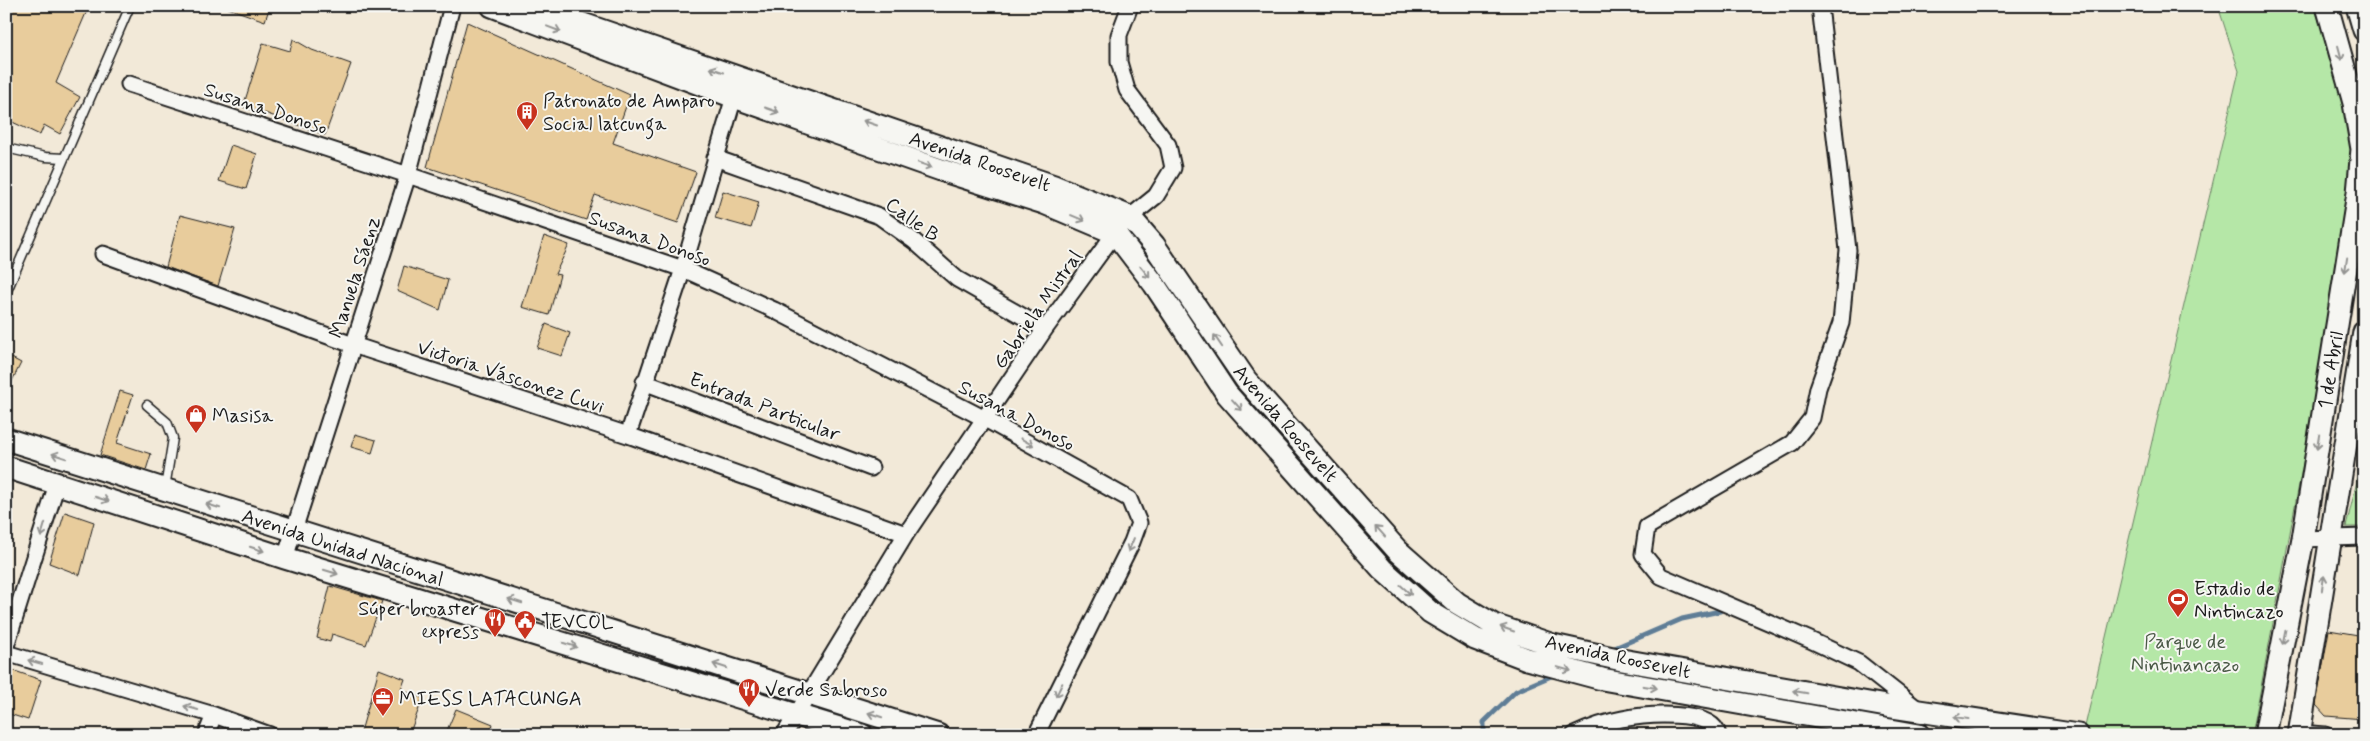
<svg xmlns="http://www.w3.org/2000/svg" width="2370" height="741" font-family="Mynerve,sans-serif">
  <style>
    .green { fill: #b5e7a7; stroke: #688262 }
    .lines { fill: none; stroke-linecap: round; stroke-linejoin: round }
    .stream { stroke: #5e7d96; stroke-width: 5 }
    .building { fill: #e8cc9c; stroke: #1c1c1c }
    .lane-casing { stroke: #1c1c1c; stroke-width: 11 }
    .street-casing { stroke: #1c1c1c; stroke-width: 19 }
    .secondary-casing { stroke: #1c1c1c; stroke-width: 25 }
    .lane { stroke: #f6f6f2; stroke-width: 8 }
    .street { stroke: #f6f6f2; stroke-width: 15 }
    .secondary { stroke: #f6f6f2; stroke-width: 21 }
    .oneway { stroke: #949492 }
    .labels { text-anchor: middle; stroke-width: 4; stroke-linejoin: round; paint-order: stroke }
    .poi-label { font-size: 20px; fill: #1c1c1c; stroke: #f6f6f2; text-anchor: start }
    .street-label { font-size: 20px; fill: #1c1c1c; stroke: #f6f6f2 }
    .park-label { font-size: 20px; fill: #4a5946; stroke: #f6f6f2 }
  </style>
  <rect width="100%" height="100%" fill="#f2e9d8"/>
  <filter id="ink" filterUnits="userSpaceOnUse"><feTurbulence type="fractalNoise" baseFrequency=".02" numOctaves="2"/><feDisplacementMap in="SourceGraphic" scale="10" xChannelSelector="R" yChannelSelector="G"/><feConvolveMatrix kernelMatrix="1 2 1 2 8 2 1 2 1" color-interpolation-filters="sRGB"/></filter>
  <g filter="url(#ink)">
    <path class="green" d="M2218,6H2314L2362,149L2252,735H2083L2239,71Z
      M2364,452V527H2346Z"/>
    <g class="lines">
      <path class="stream" d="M1610,650L1682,619L1720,611
        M1484,735V722L1516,691L1556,674"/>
    </g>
    <path class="building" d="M6,6H89L56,83L80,97L60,134L44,125L40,135L6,119Z
      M229,6H270L265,21L228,8Z
      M467,22L630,95L613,143L696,172L678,223L595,195L586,220L427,167Z
      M293,39L312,50L351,64L325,135L265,113V114L243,107L263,43L290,51Z
      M231,145L257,154L246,189L219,181Z
      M723,191L759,202L751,228L715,218Z
      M180,215L235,229L218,286L166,267Z
      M544,236L569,245L555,274L560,275L549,315L522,307Z
      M404,266L448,280L440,310L397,291Z
      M546,324L570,333L562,356L537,348Z
      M6,355L21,363L6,393Z
      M120,391L133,395L117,443L151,454L146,470L100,455Z
      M355,434L376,440L372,453L351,447Z
      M65,512L94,522L80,575L49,563Z
      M330,586L382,601L366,645L332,634L330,642L317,638Z
      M2329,630L2364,636V719L2326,716L2316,705Z
      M6,668L41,680L28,720L6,713Z
      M379,669L405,679L401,690L423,698L409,735H360Z
      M456,709L493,724L489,735H445Z"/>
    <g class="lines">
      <g class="lane-casing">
        <path id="lane" d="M6,148L45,157L64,158
          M6,293L130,6
          M147,405L167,422L173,438L165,488"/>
      </g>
      <g class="street-casing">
        <path id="street" d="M1820,6L1848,250L1841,323L1818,388L1812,418L1792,443L1647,527L1643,554L1661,576L1810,640L1859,663L1920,711
          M129,84L408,175L683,269L774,310L985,419L1129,499L1139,523L1132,542L1036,735
          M715,158L879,216L914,241L957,279L1045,329
          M103,254L353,345L628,435L906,534
          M644,382L871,468
          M628,435L683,269L734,97
          M2303,539L2364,537
          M285,558L408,175L452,6
          M6,646L57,484
          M6,653L214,715L270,735
          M2299,733L2325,735
          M206,735L214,715
          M784,735L906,534L1045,329L1115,233L1130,217L1156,196L1173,168L1168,145L1127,90L1119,62V35L1130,6
          M1574,735C1589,728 1606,722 1622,719C1643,715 1713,708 1718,735"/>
      </g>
      <g class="secondary-casing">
        <path id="secondary" d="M492,6L734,97L941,170L1044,203L1115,233L1154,284L1227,394L1382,569L1430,612L1475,639L1527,659L1602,679L1919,735
          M539,6L580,23L1054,186L1130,217L1154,245L1246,380L1398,551L1457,603L1494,625L1553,645L1622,660L1886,706L2078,735
          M2357,6L2364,30
          M6,439L938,735
          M6,467L285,558L862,735
          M2265,735L2303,539L2358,193L2362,149L2354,103L2327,6
          M2299,735L2364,332"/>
      </g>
      <use href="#lane" class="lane"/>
      <use href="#street" class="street"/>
      <use href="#secondary" class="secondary"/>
    </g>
    <defs><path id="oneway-shaft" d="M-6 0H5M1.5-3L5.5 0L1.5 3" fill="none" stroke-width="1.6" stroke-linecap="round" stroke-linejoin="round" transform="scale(1.25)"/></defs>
    <g class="oneway">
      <use href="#oneway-shaft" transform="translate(554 29) rotate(21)"/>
      <use href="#oneway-shaft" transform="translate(2340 53) rotate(75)"/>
      <use href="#oneway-shaft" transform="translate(717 70) rotate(-161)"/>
      <use href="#oneway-shaft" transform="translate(772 110) rotate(19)"/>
      <use href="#oneway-shaft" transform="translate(870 123) rotate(-161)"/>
      <use href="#oneway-shaft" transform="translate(925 165) rotate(19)"/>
      <use href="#oneway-shaft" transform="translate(1078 218) rotate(23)"/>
      <use href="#oneway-shaft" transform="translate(2346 265) rotate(99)"/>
      <use href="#oneway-shaft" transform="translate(1145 272) rotate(51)"/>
      <use href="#oneway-shaft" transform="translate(1218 341) rotate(-124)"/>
      <use href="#oneway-shaft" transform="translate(1237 405) rotate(48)"/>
      <use href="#oneway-shaft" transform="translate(1027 442) rotate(29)"/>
      <use href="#oneway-shaft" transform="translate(2318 442) rotate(99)"/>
      <use href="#oneway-shaft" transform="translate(59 456) rotate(-162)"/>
      <use href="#oneway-shaft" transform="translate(102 499) rotate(18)"/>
      <use href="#oneway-shaft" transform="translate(213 506) rotate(-163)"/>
      <use href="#oneway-shaft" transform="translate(43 530) rotate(107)"/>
      <use href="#oneway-shaft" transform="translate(1380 531) rotate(-132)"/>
      <use href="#oneway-shaft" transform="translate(1131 545) rotate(113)"/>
      <use href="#oneway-shaft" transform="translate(257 549) rotate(18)"/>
      <use href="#oneway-shaft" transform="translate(331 572) rotate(17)"/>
      <use href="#oneway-shaft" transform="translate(2323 583) rotate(-81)"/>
      <use href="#oneway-shaft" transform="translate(1406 590) rotate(42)"/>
      <use href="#oneway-shaft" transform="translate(515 601) rotate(-162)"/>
      <use href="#oneway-shaft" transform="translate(1507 629) rotate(-161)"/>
      <use href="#oneway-shaft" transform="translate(2284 637) rotate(101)"/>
      <use href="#oneway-shaft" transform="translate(570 645) rotate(17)"/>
      <use href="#oneway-shaft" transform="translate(35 662) rotate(-164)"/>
      <use href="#oneway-shaft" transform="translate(720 666) rotate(-162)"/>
      <use href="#oneway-shaft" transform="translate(1564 669) rotate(15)"/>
      <use href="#oneway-shaft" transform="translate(1650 687) rotate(10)"/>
      <use href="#oneway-shaft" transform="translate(1059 690) rotate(116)"/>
      <use href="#oneway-shaft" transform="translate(1800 692) rotate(-170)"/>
      <use href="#oneway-shaft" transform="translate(191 708) rotate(-164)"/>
      <use href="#oneway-shaft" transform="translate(875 715) rotate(-162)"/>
      <use href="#oneway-shaft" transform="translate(1961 718) rotate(-172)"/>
    </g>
  </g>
  <defs>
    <g id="building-pin" transform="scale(1.125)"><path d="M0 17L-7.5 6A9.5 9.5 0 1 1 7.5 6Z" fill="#c8321e" stroke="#f6f6f2"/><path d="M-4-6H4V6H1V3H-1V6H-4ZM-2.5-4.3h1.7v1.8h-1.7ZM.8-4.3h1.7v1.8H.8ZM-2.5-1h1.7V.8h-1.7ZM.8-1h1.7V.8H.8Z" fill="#fff"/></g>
    <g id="shop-pin" transform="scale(1.125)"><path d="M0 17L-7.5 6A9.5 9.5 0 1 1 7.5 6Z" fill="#c8321e" stroke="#f6f6f2"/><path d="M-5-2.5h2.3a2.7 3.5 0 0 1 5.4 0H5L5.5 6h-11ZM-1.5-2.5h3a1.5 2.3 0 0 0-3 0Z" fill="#fff"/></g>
    <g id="stadium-pin" transform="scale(1.125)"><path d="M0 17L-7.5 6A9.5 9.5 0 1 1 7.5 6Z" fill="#c8321e" stroke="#f6f6f2"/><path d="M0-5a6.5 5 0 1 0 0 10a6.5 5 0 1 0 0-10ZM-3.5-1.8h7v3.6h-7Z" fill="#fff"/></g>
    <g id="restaurant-pin" transform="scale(1.125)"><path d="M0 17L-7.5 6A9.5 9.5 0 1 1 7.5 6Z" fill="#c8321e" stroke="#f6f6f2"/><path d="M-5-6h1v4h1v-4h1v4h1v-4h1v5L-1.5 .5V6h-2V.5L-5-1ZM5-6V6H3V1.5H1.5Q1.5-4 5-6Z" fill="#fff"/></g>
    <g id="civic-pin" transform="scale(1.125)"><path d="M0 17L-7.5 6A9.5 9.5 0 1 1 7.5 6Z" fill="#c8321e" stroke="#f6f6f2"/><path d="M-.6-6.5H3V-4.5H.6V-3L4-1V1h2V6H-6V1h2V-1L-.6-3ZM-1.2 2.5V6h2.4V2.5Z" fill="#fff"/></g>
    <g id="office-pin" transform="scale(1.125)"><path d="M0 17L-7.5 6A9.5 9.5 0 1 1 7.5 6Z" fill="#c8321e" stroke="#f6f6f2"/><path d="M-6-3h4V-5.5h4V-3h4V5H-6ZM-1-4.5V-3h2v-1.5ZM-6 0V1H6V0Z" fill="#fff"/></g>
  </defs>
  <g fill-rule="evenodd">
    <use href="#building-pin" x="527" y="112"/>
    <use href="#shop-pin" x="196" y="415"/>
    <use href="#stadium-pin" x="2178" y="599"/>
    <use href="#restaurant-pin" x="495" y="619"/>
    <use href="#civic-pin" x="525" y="621"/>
    <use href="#restaurant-pin" x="749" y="689"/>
    <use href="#office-pin" x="383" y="698"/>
  </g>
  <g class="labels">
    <g class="poi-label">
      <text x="543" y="107">Patronato de Amparo<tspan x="543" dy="23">Social latcunga</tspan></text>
      <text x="212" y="422">Masisa</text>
      <text x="2194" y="595">Estadio de<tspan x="2194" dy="23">Nintincazo</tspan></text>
      <text x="479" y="615" text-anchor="end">Súper broaster<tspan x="479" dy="23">express</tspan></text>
      <text x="541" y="628">TEVCOL</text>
      <text x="765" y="696">Verde Sabroso</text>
      <text x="399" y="705">MIESS LATACUNGA</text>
    </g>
    <g class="street-label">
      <text transform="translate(266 108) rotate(18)" y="7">Susana Donoso</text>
      <text transform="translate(980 161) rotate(19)" y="7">Avenida Roosevelt</text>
      <text transform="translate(913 219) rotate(36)" y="7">Calle B</text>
      <text transform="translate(650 238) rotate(20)" y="7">Susana Donoso</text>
      <text transform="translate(354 277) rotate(-72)" y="7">Manuela Sáenz</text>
      <text transform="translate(1037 309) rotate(-55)" y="7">Gabriela Mistral</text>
      <text transform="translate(2330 370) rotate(-81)" y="7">1 de Abril</text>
      <text transform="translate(511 376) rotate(18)" y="7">Victoria Vásconez Cuvi</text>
      <text transform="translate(765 406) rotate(21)" y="7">Entrada Particular</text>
      <text transform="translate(1017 415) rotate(28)" y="7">Susana Donoso</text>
      <text transform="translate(1286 423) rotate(49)" y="7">Avenida Roosevelt</text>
      <text transform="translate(343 547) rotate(18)" y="7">Avenida Unidad Nacional</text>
      <text transform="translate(1618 656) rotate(12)" y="7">Avenida Roosevelt</text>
    </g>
    <g class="park-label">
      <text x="2185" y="648">Parque de<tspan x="2185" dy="23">Nintinancazo</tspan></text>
    </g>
  </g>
  <rect width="2370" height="741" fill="none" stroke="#f6f6f2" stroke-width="25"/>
  <rect x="12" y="12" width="2345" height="716" fill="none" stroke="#1c1c1c" stroke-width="2" filter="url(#ink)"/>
</svg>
